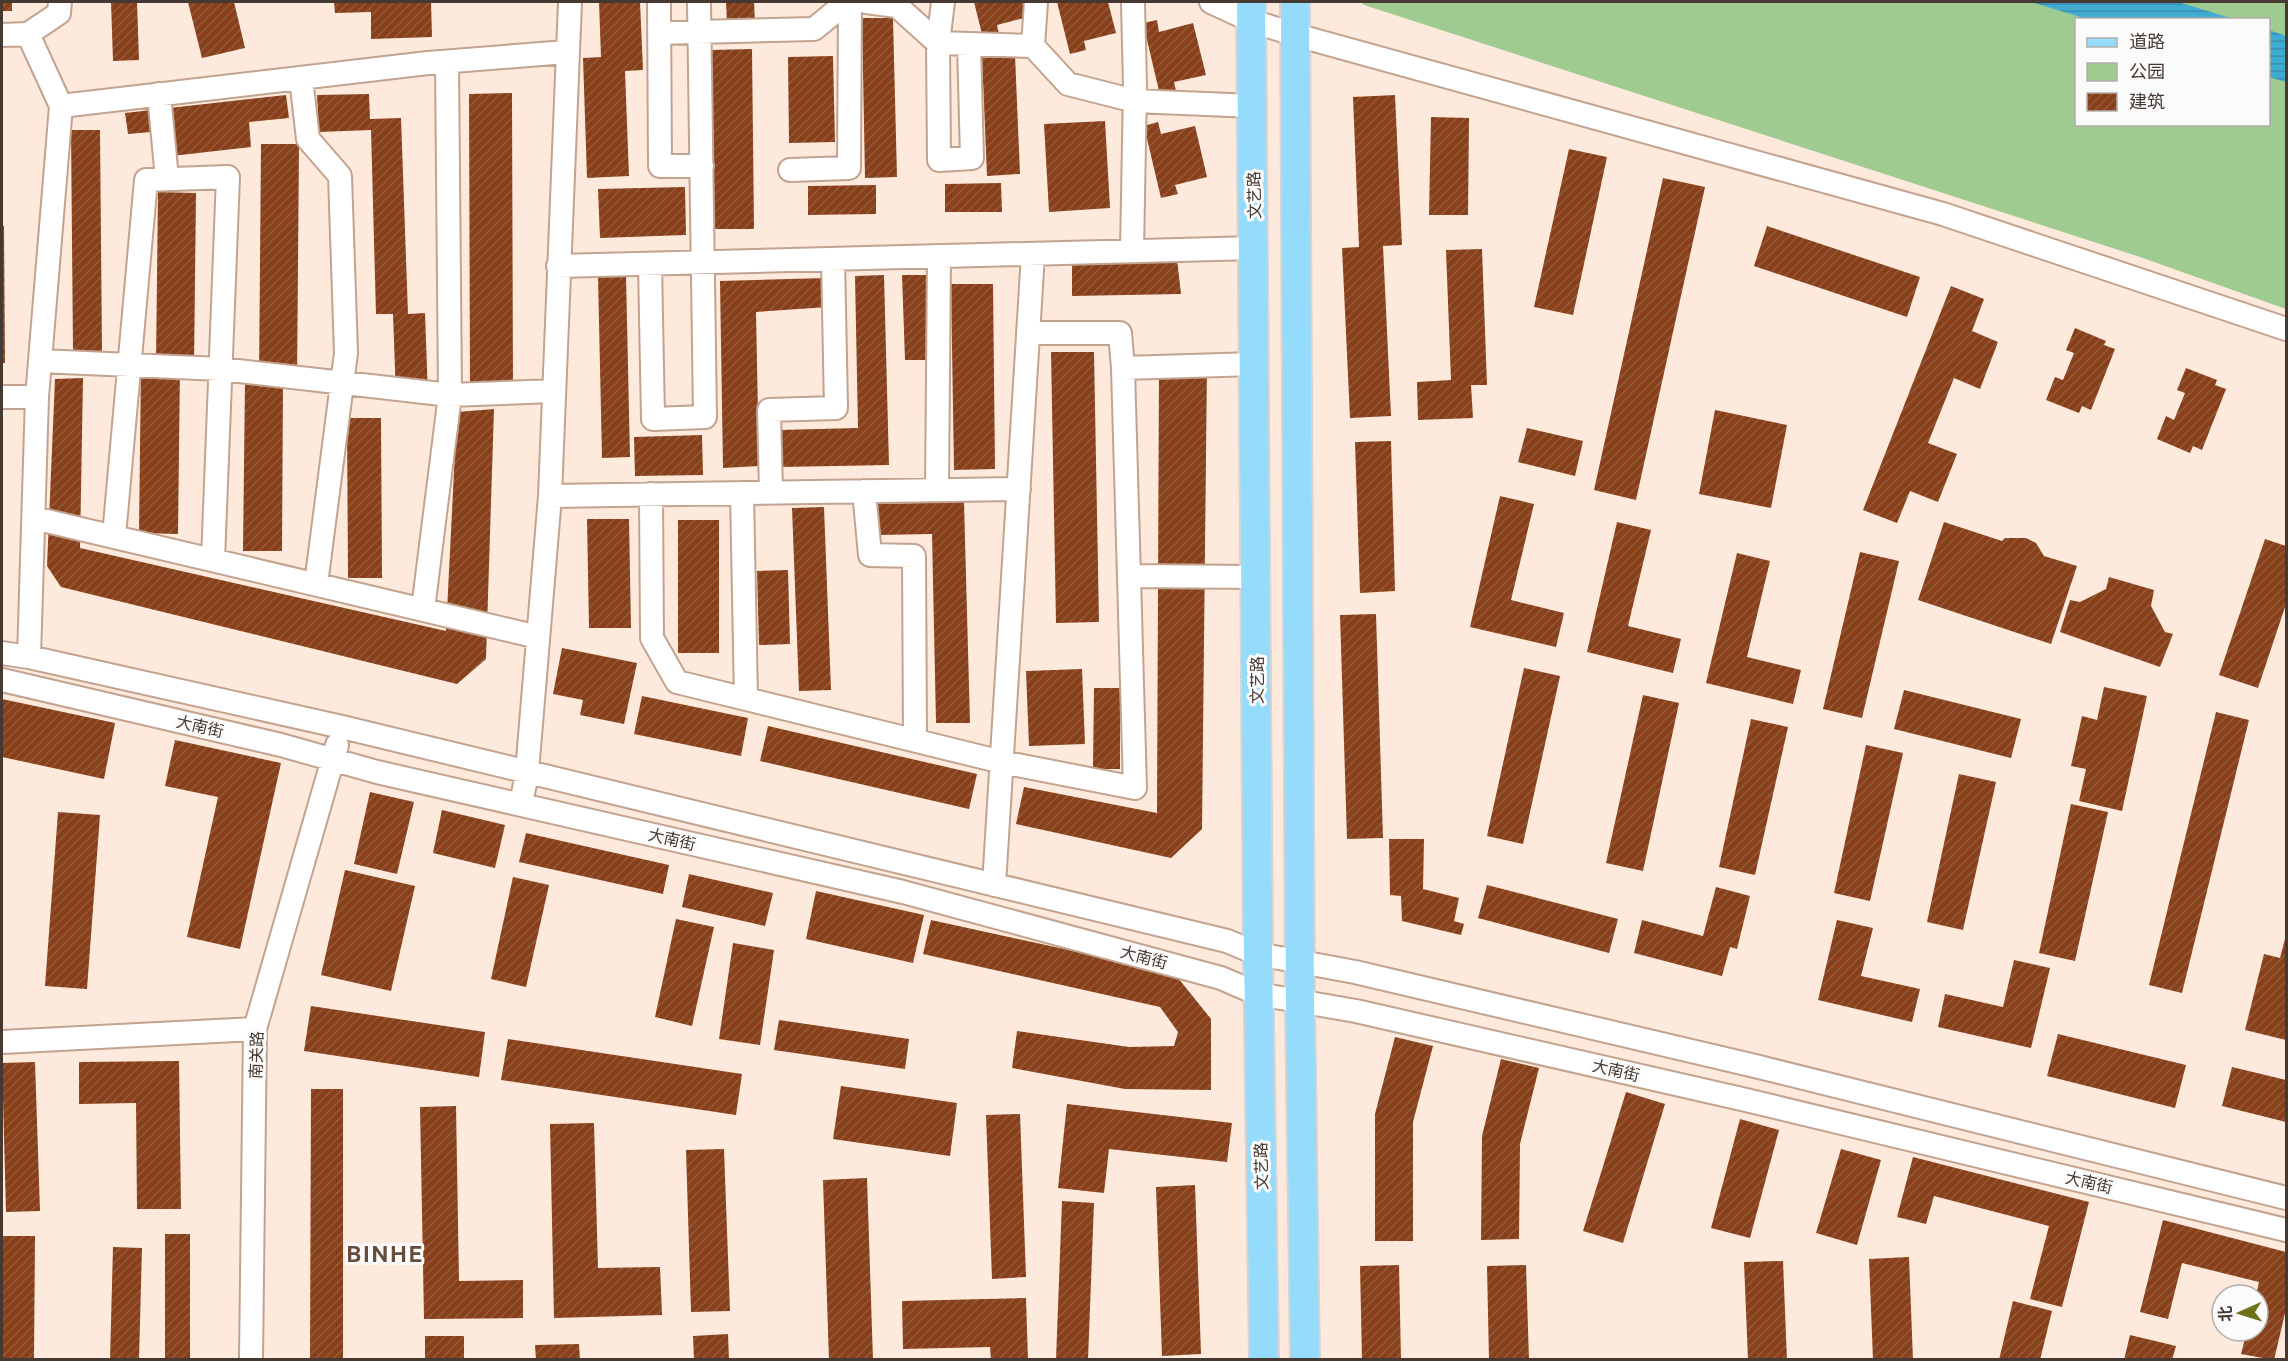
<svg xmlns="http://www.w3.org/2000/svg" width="2288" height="1361" font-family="'Public Sans','Noto Sans SC',sans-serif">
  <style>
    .green { fill: #a0cb90; fill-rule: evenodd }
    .water { fill: url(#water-rules) }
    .building { fill: url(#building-hatch) }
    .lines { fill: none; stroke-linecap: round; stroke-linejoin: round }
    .minor-casing { stroke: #c2a38f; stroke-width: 26 }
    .major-casing { stroke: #d6d3d2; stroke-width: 32 }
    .minor { stroke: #fff; stroke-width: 22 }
    .major { stroke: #95dcfc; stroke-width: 28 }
    .labels { text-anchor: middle; stroke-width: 6; stroke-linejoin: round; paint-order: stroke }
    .street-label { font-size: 16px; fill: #463931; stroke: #fbfbfb }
    .district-label { font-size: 22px; font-weight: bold; letter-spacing: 1.5px; fill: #674c3b; stroke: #fbfbfb }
  </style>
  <defs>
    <pattern id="water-rules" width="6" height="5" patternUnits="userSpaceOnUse" patternTransform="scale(1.5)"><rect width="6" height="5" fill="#41acd2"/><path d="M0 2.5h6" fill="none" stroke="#388dab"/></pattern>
    <pattern id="building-hatch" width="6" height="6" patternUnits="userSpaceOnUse" patternTransform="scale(1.5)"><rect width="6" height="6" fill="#88401a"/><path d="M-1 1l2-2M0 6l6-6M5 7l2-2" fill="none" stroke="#955a3b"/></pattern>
  </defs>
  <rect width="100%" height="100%" fill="#feeadd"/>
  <path class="green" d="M1361,2H2286V309L2140,257L1364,5ZM2076,20H2268V124H2076Z"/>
  <path class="water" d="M2031,2H2178L2234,19H2087Z
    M2269,30L2286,36V82L2269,77Z"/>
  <path class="building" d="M2,2H12V11H2Z
    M111,2H137L139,60L113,61Z
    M188,2H234L245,48L202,58Z
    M334,2H431L432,37L371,39V12L335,13Z
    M599,2H640L643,70L625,71L629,176L587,178L583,58L601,57Z
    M726,2H754L755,22L727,23Z
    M974,2H1025L1028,17L997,25L999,34L983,38Z
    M1057,2H1108L1116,33L1084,41L1086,50L1070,54Z
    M862,18H893L897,177L865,178Z
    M1157,20L1159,32L1193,23L1206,75L1174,82L1176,91L1160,95L1143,23Z
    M752,49L754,229H714L711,50Z
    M1015,55L1020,174L987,176L982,56Z
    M833,56L835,142L789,143L788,57Z
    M512,93L513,389L470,390L469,94Z
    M369,94L370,119L401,118L408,314L425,313L428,396L396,397L393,314H376L371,130L319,132L317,95Z
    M286,95L289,118L249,122L251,147L154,158L151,132L128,134L125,113Z
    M1395,95L1402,245L1383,246L1391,416L1350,418L1342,248L1359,247L1353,97Z
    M1431,117L1469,118L1468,215H1429Z
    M1105,121L1110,208L1049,212L1044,124Z
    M1158,122L1161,134L1195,126L1207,177L1175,185L1178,194L1161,198L1144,126Z
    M71,130H100L102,351H73Z
    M261,144H299L297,384H283L282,551H243L245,381H259Z
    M1569,149L1607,157L1573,315L1534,307Z
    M1663,178L1705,187L1636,500L1594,490Z
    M1001,183L1002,212H945V184Z
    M876,185V214L808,215V186Z
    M685,187L686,235L600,238L598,189Z
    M158,192L196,193L194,367L180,366L178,534L139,533L141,363H156Z
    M2,226H4L5,363H2Z
    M1767,226L1920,277L1907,317L1754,266Z
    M1482,249L1487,385H1471L1473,418L1418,420L1417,382L1451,380L1446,250Z
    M1177,259L1181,294L1072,296V264Z
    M884,275L889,465L780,467L779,430L858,428L855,276Z
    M902,275H926L929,360H905Z
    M598,276H626L630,457L602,458Z
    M826,278L828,307L756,312L759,466L723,468L720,281Z
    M951,284H993L995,469L954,470Z
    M1951,286L1984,299L1972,331L1998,342L1980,389L1954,378L1928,443L1957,454L1938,502L1910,491L1897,523L1863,510Z
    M2075,328L2106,341L2104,345L2115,349L2091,410L2082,406L2079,413L2046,400L2055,377L2063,380L2074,353L2066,350Z
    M1051,352H1094L1099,622L1056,623Z
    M1207,364L1202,829L1171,858L1016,824L1024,787L1157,813L1159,366Z
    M2186,368L2217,380L2215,385L2226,389L2202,450L2193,446L2190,453L2157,439L2166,416L2174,420L2185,393L2177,390Z
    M83,378L80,548L446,631L457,412L494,409L486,659L457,684L61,587L47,566L55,379Z
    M1715,410L1787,425L1771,508L1699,494Z
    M347,418H381L382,578H348Z
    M1527,428L1583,441L1575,476L1518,462Z
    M702,435L703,475L635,476L634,437Z
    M1391,441L1395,591L1360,593L1355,442Z
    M1500,496L1534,504L1511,600L1564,613L1556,647L1470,627Z
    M964,502L970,723H936L932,534L878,535V504Z
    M824,507L831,690L799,691L792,508Z
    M587,519H629L631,628H589Z
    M678,520H719V653H678Z
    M1617,522L1651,530L1628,626L1681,639L1673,673L1587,652Z
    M1944,522L2002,541L2005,538H2026L2036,543L2044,556L2077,566L2051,644L1918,600Z
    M2265,539L2286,546V604L2258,688L2219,675Z
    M1860,552L1899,561L1862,718L1823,709Z
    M1737,553L1770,561L1747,657L1801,670L1793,704L1706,683Z
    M788,570L790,644L759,645L757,571Z
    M2109,577L2154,590L2151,606L2165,632L2173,634L2160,667L2060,632L2070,600L2080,602L2106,589Z
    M1376,614L1383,838L1347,839L1340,615Z
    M562,648L637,663L624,724L580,715L583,700L553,694Z
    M1524,668L1560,676L1523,844L1487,836Z
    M1082,669L1085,744L1029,746L1026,671Z
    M2104,687L2147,696L2122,811L2079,801L2086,769L2071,766L2082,716L2097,720Z
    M1094,688H1120V769H1093Z
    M1904,690L2021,719L2011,758L1894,729Z
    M1643,695L1679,703L1643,871L1606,863Z
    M642,696L748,718L741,756L634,734Z
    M2,699L115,723L104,779L2,757Z
    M2216,712L2249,720L2182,993L2149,985Z
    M1751,719L1788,727L1755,875L1719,867Z
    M768,726L977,774L969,809L760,761Z
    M175,740L281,763L240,949L187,937L218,797L165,786Z
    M1866,745L1903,753L1870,901L1834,893Z
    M1959,774L1996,782L1963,930L1927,922Z
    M370,792L414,802L397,874L354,864Z
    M2071,804L2108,812L2075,961L2039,953Z
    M442,810L505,825L495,868L433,853Z
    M58,812L100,815L87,989L45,986Z
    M526,833L669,865L663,894L519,862Z
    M1389,839H1424L1423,889L1459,898L1454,921L1464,924L1461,935L1402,921L1401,896L1390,895Z
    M345,870L415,886L391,991L321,975Z
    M689,874L773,893L765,926L682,907Z
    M513,877L549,885L526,987L491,979Z
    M1487,885L1618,919L1609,953L1478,918Z
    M1716,887L1750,896L1737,949L1730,947L1722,976L1634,953L1642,920L1703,936Z
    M816,891L924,915L913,963L806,939Z
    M676,919L714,927L692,1026L655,1017Z
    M931,920L1174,973L1211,1019V1090L1125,1089L1012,1068L1017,1031L1129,1047L1174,1046L1178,1032L1160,1007L923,954Z
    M1837,920L1873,928L1861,976L1920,989L1912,1022L1818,1000Z
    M2286,935V1040L2245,1030L2264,954L2280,958Z
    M733,943L774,950L760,1045L719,1039Z
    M2014,960L2050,968L2031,1048L1938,1027L1945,994L2003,1007Z
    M311,1006L485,1032L479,1077L304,1051Z
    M779,1020L909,1039L905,1069L774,1050Z
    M2058,1034L2186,1065L2175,1108L2047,1076Z
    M1395,1037L1433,1046L1413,1122V1241H1375V1114Z
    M508,1039L742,1074L736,1115L501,1080Z
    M1501,1059L1539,1068L1520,1144L1519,1239L1481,1240L1482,1136Z
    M179,1061L181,1209H137L136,1103L79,1104V1062Z
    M35,1062L40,1211L6,1212L2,1063Z
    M2232,1067L2286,1080V1122L2222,1106Z
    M841,1086L957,1103L950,1156L833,1139Z
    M311,1089H343V1360H310Z
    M1626,1092L1665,1104L1623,1243L1583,1231Z
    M1067,1104L1232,1123L1227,1162L1109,1149L1104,1193L1058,1188Z
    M456,1106L459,1281L523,1280V1318L424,1319L420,1107Z
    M1020,1114L1026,1277L992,1279L986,1115Z
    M1740,1119L1779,1130L1750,1238L1711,1228Z
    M594,1123L598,1268L660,1267L662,1315L554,1318L550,1124Z
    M724,1149L730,1311L691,1312L686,1150Z
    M1841,1149L1881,1160L1857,1245L1816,1233Z
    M1913,1157L2089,1202L2062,1307L2030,1299L2049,1226L1934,1196L1926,1224L1897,1217Z
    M867,1178L873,1360H829L823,1180Z
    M1195,1185L1201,1354L1162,1356L1156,1187Z
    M1062,1201L1094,1203L1088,1360H1056Z
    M2163,1220L2286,1252V1309L2274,1360L2241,1354L2247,1331H2258V1295H2256L2259,1282L2182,1263L2168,1319L2140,1312Z
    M165,1234H190V1360H165Z
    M2,1236H35L34,1360H2Z
    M113,1247L142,1248L139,1360H110Z
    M1909,1257L1913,1360H1873L1869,1259Z
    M1783,1261L1787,1360H1748L1744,1262Z
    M1399,1265L1401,1360H1362L1360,1266Z
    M1526,1265L1529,1360H1489L1487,1266Z
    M1026,1298L1028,1360H991L990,1347L903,1349L902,1301Z
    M2013,1301L2052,1311L2040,1360H1999Z
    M728,1334L729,1360H694L693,1336Z
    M2130,1335L2176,1346L2172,1360H2124Z
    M425,1336H464V1360H425Z
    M579,1344L580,1360H536L535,1345Z"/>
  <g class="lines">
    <g class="minor-casing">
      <path id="minor" d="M659,2L660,166H702
        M866,2L897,6L938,43L1033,46L1068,84L1135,101L1253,106
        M943,2L938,43L939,160L972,158L969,44
        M1211,2L1252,21L1296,35L1943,214L2286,329
        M659,33L814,29L847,2
        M28,34L59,13L60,2
        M2,35L28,34L61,106L37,397
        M1033,46L1036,2
        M301,78L308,139L340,176L346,353L316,584
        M159,94L167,179
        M61,106L428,63L566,52
        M790,170L849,168L850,2
        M1132,251L1135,87L1133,2
        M650,264L653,419L705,417L699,2
        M558,266L1255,248
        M1028,333H1120L1123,368
        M40,361L221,369L450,395L553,391
        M2,397H37L29,657
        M937,490L939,256
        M864,491L870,555L914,556L915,740
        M771,492L769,410L836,408L833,259
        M742,493L746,699
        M651,494L652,638L677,682L1002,762L1135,788L1123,368L1255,364
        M550,496L1019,489
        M34,518L538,637
        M114,536L146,180L228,177L213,560
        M1129,576L1256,577
        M423,609L450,395L447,62
        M2,653L29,657L342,727L1227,941L1258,954L1355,972L1755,1066L2286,1198
        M2,680L281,745L377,772L903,892L1221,978L1258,994L1356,1011L1746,1100L2286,1230
        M521,805L527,772L550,496L570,2
        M994,885L1033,254
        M2,1042L255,1029
        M251,1360L255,1029L337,745"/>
    </g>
    <g class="major-casing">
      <path id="major" d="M1251,2L1258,954L1264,1360
        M1295,2L1300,1002L1305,1360"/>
    </g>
    <use href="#minor" class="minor"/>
    <use href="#major" class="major"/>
  </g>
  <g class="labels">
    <g class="street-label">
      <text transform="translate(1254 195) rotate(-91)" y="6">文艺路</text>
      <text transform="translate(1257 680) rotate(-90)" y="6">文艺路</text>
      <text transform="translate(200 726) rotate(13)" y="6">大南街</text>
      <text transform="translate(672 839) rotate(13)" y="6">大南街</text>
      <text transform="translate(1144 957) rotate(15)" y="6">大南街</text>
      <text transform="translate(256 1055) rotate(-88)" y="6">南关路</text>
      <text transform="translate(1616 1070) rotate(13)" y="6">大南街</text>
      <text transform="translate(1261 1166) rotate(-91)" y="6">文艺路</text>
      <text transform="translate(2089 1182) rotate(13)" y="6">大南街</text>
    </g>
    <g class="district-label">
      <text x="385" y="1262">BINHE</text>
    </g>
  </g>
  <rect width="2288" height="1361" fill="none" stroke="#463931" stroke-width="6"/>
  <rect x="2075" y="18" width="195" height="108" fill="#fbfbfb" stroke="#b3adaa" stroke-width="1.5"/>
  <rect x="2087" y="38" width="30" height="9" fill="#95dcfc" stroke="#b3adaa" stroke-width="1.5"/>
  <text x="2129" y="48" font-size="18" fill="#463931">道路</text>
  <rect x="2087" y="63" width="30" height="18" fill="#a0cb90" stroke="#b3adaa" stroke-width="1.5"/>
  <text x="2129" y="78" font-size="18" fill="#463931">公园</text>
  <rect x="2087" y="93" width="30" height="18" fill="url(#building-hatch)" stroke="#b3adaa" stroke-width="1.5"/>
  <text x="2129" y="108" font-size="18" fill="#463931">建筑</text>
  <g transform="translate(2240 1313) rotate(267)"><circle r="28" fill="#fbfbfb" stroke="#b3adaa" stroke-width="1.5"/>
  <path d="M0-4.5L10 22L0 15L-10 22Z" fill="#6d7219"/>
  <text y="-9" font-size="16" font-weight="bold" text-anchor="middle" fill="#463931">北</text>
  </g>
</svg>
